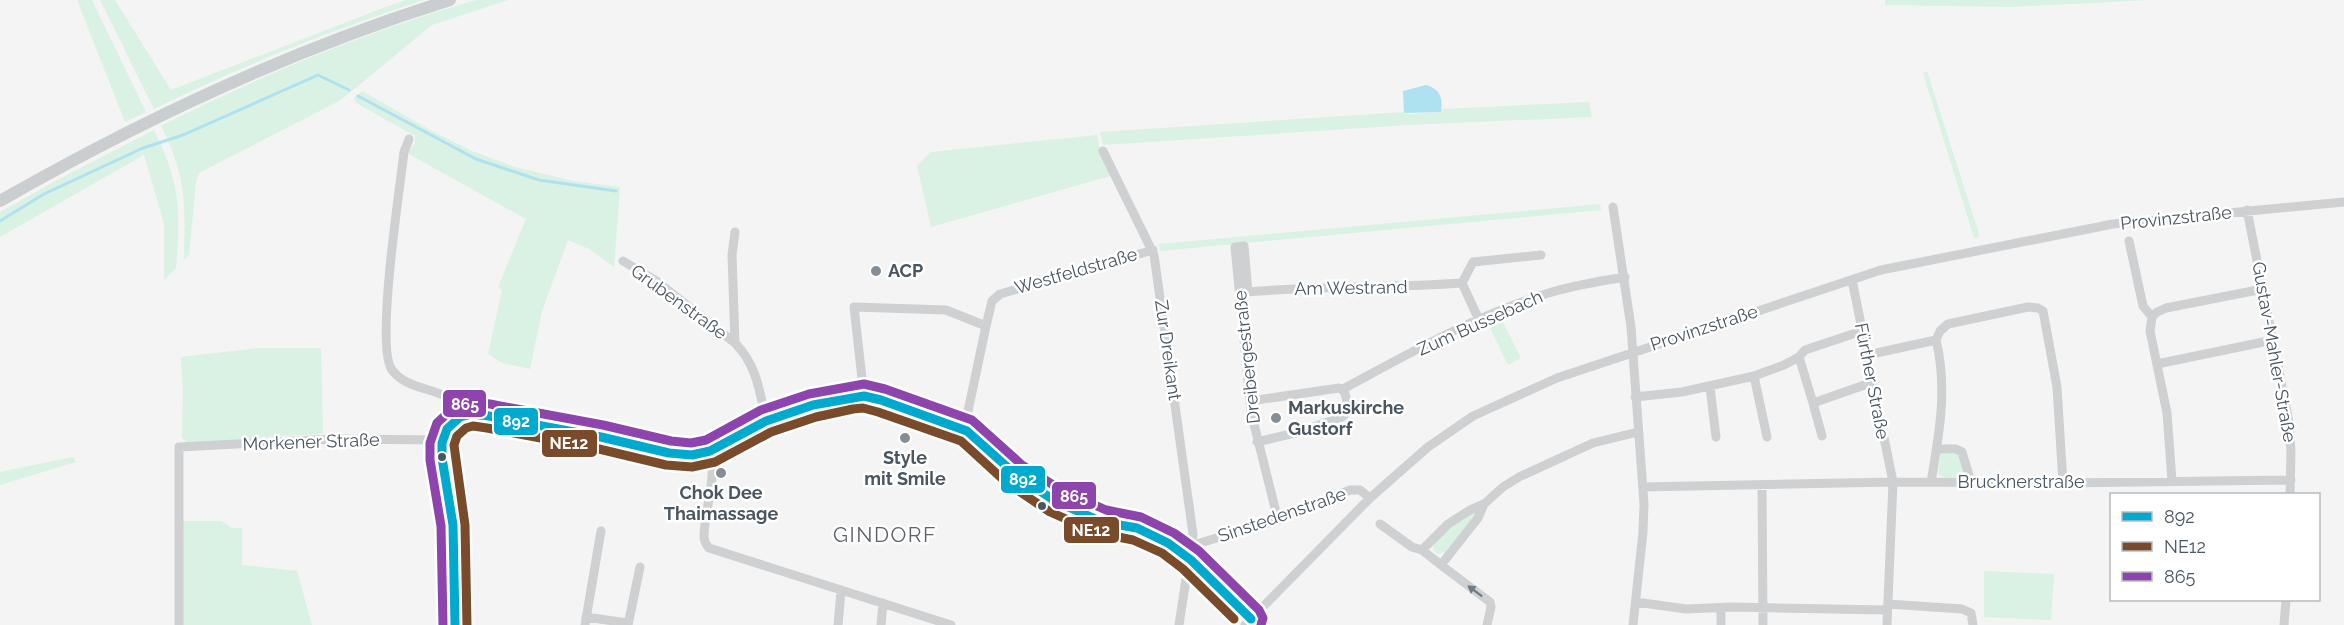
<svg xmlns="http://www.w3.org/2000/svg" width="2344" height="625" font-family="Raleway,sans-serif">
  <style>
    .green { fill: #d9f2e3 }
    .water { fill: #aee2f0 }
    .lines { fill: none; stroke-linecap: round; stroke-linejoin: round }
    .stream { stroke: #aee2f0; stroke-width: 3 }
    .minor { stroke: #ced0d2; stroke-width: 9 }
    .major { stroke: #caced1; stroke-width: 12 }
    .bus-1-casing { stroke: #fff; stroke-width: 14 }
    .bus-2-casing { stroke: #fff; stroke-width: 14 }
    .bus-3-casing { stroke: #fff; stroke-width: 14 }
    .bus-1 { stroke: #00a9ce; stroke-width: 9 }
    .bus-2 { stroke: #7a4b2a; stroke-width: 9 }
    .bus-3 { stroke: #8e44ad; stroke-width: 9 }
    .oneway { fill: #727b83 }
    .poi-dot { fill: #868d94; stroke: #fff; stroke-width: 2 }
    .bus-dot { fill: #4a5661; stroke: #fff; stroke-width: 2 }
    .labels { text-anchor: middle; stroke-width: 5; stroke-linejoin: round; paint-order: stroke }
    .street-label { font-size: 18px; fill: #4a5661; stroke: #fff }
    .poi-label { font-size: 18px; font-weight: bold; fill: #4a5661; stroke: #fff; text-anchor: start }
    .quarter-label { font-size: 21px; letter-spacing: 1.5px; fill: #5f6368; stroke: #fff }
    .line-badge { stroke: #fff; stroke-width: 2 }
    .badge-label { font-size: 16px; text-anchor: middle; font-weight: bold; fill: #fff }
  </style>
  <rect width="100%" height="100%" fill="#f4f4f4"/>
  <path class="green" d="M77,0H92L146,112L125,122Z
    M100,0H115L171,90L383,8L406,0H424C332,30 241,66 154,109Z
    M476,0H508L432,25L341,100L199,173L196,182L189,255L184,259C185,203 187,178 161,126C261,75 370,30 476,0Z
    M1885,0H2149L2010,7L1885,5Z
    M1927,71L1980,237L1974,238L1923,73Z
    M362,91L432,131L472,151L515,167L574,181L620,187L614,267L589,249L568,240L542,311L530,369L502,363L488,354L502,290L498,287L526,219L407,153L415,143V136L356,103L354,98Z
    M1589,102L1592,117L1408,125L1103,145L1100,132L1404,112L1408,114L1441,112L1442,109Z
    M154,130C180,182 181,211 176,268L164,280V224L144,155L0,237V212L59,179Z
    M1097,135L1099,146L1114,175L931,227L917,166L931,152Z
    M1600,204L1601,210L1160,251L1159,244Z
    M1503,322L1521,358L1508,365L1490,328Z
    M258,348H321L323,434L263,437L261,439L189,444L182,438L183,390L181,357Z
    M1941,454H1960L1965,475C1958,479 1944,479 1938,474Z
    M73,457L76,462L0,485V472Z
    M1480,509L1446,552L1437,554L1433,549C1435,532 1466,517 1480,509Z
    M181,521H221L232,528H242V565L297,571L312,625H181Z
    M1984,571L2054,574L2051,620L1984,617Z"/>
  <path class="water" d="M1426,85C1440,89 1443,98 1441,112L1406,113L1404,112L1403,91Z"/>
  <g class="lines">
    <path class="stream" d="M358,96L476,159L539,180L616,191
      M0,221L44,194L143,148L183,135L318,75L349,90"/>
    <path class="minor" d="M409,139L404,152C400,188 375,347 392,370C412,396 450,383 463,416
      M1103,151L1154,255L1193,534L1179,625
      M1613,207L1631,327L1644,504L1643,532L1633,625
      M2247,210L2289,422L2291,452L2290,494
      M735,232L732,255L735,343C757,365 760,393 766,421
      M2129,241L2143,306L2152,317
      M623,261L655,280L735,343
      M1852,280L1893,482L1887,625
      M1462,283L1473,262L1541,255
      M1462,283L1479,320
      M1244,292C1317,286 1389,288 1462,283
      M1248,292L1244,246L1235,247L1251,412L1278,520
      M986,326L992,301L1000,294L1153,250
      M1936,340L1940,331L1948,324L2028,307L2038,308L2043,311L2057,387L2063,483
      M1867,355L1936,340
      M1799,357L1813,403L1873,382
      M2157,364L2273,340
      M1754,376L1767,437
      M1710,387L1716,437
      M1343,389C1410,353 1478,314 1552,292C1576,285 1600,281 1625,277
      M864,396L854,307L946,310L986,326L964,430
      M1635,397L1682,392L1754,376L1784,365L1799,357L1805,350L1862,331
      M1250,401L1339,388L1344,391C1347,400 1351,411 1342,417L1299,432L1257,442
      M1813,403L1822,436
      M1937,449H1956L1962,452L1971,482
      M710,451C717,479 705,507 704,535C704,541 705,544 709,548L951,625
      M2172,481L2167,413L2150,331L2152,317L2157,312L2166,308L2263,289
      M1931,482C1939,435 1948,388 1936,340
      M1762,485L1763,625
      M1643,487L1893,482L2063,483L2291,480
      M1484,504L1478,518L1441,565L1422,550L1448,524L1470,510L1484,504L1503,487L1519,477L1593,443L1638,432
      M1380,524L1412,547L1422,550
      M1193,545L1278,520L1350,490H1360L1370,498
      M1441,565L1490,602L1491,607L1487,625
      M1636,602L1686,609L1732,607L1887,610
      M1888,604L1962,609L1971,613L1973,625
      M586,617L627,623
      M179,625V447L333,439L443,440
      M455,625L453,525L442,458V443L447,429L460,417L472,414L489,416L601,437L669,453L692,455L710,451L766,421L813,405L851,397L864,396L881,400L967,431L1015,474L1055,501L1102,522L1137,528L1168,543L1191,560L1257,625
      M585,625L601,531
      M628,625L640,567
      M838,625L841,591
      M881,625L883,603
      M1245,625L1370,498L1428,447L1473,416L1557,378L1881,270L2113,224L2344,202
      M1721,625V608
      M2284,625L2286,600"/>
    <path class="major" d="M0,201C143,119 293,49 450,0"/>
    <g class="bus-1-casing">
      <path id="bus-1" d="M455,625L453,525L442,458V443L447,429L460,417L472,414L489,416L601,437L669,453L692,455L710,451L766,421L813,405L864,396L881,400L967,431L1015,474L1055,501L1102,522L1137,528L1168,543L1191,560L1251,619"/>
    </g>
    <g class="bus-2-casing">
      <path id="bus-2" d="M467,625L465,525L454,445L457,436L466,428L473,426L487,428L599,449L666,465L692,467L715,462L771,432L816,417L853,409L863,408L878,412L961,441L1007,483L1050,512L1098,533L1133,540L1162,553L1183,569L1234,619"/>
    </g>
    <g class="bus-3-casing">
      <path id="bus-3" d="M443,625L441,526L430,460V443L437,423L454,407L471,402L490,404L603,425L671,441L691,443L706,440L761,410L809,394L864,384L885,389L972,420L1022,465L1061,490L1106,510L1141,517L1174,533L1199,551L1259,610L1263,618L1261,625"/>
    </g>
    <use href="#bus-1" class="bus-1"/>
    <use href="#bus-2" class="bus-2"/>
    <use href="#bus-3" class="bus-3"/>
  </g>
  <defs><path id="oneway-solid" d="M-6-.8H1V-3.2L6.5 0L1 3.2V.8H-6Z" transform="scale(1.5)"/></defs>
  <use class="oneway" href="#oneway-solid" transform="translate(1475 591) rotate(-143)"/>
  <g class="poi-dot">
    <circle cx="876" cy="271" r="6"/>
    <circle cx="1276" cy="418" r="6"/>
    <circle cx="905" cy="438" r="6"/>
    <circle cx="721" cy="473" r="6"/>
  </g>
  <g class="bus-dot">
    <circle cx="442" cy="457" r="5"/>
    <circle cx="1042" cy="506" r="5"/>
  </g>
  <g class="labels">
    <g class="street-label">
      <text transform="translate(2176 218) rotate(-6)" y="6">Provinzstraße</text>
      <text transform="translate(1076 271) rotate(-16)" y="6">Westfeldstraße</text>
      <text transform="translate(1351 288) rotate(-1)" y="6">Am Westrand</text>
      <text transform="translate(679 302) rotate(36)" y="6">Grubenstraße</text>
      <text transform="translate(1480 323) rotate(-24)" y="6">Zum Bussebach</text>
      <text transform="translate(1704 328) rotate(-18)" y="6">Provinzstraße</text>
      <text transform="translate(1168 350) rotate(82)" y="6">Zur Dreikant</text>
      <text transform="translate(2274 352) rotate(80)" y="6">Gustav-Mahler-Straße</text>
      <text transform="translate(1247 357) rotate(-96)" y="6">Dreibergestraße</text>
      <text transform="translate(1872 381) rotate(79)" y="6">Fürther Straße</text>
      <text transform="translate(311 442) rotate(-2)" y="6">Morkener Straße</text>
      <text x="2021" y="488">Brucknerstraße</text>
      <text transform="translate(1282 515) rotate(-19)" y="6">Sinstedenstraße</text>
    </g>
    <g class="poi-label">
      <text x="888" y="277">ACP</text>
      <text x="1288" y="414">Markuskirche<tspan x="1288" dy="21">Gustorf</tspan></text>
      <text x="905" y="464" text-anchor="middle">Style<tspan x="905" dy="21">mit Smile</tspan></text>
      <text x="721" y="499" text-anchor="middle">Chok Dee<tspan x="721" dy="21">Thaimassage</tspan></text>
    </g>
    <g class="quarter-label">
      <text x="885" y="542">GINDORF</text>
    </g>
  </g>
  <g class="line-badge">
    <rect x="442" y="389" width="45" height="29" rx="6" fill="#8e44ad"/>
    <rect x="493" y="407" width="46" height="29" rx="6" fill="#00a9ce"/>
    <rect x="541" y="429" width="57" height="29" rx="6" fill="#7a4b2a"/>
    <rect x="1000" y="465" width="46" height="29" rx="6" fill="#00a9ce"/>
    <rect x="1051" y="481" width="46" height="29" rx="6" fill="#8e44ad"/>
    <rect x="1063" y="516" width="57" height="28" rx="6" fill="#7a4b2a"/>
  </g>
  <g class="badge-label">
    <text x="465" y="410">865</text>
    <text x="516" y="427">892</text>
    <text x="569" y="449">NE12</text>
    <text x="1023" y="485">892</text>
    <text x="1074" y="502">865</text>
    <text x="1091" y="536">NE12</text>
  </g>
  <rect x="2110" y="493" width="210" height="108" fill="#ffffff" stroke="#b7bbc0" stroke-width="1.5"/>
  <rect x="2122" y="512" width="30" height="9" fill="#00a9ce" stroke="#b7bbc0" stroke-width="1.5"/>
  <text x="2164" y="523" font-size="18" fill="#4a5661">892</text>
  <rect x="2122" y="542" width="30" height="9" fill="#7a4b2a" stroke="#b7bbc0" stroke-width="1.5"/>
  <text x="2164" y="553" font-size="18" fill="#4a5661">NE12</text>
  <rect x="2122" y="572" width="30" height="9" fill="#8e44ad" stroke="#b7bbc0" stroke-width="1.5"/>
  <text x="2164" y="583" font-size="18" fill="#4a5661">865</text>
</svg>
